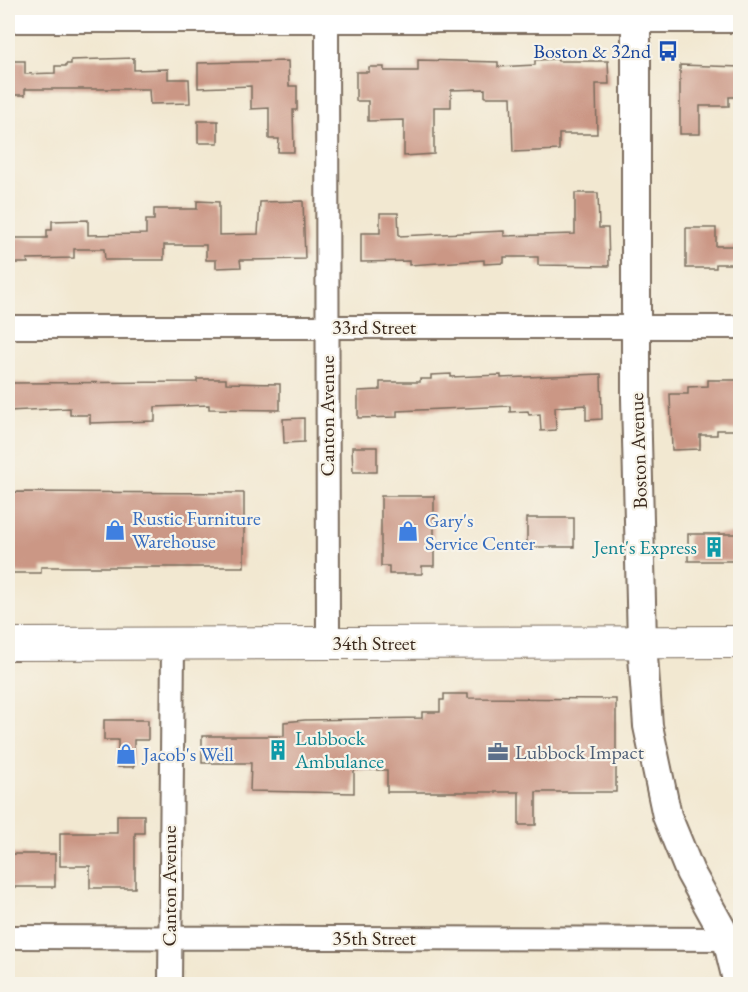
<svg xmlns="http://www.w3.org/2000/svg" width="748" height="992" font-family="'EB Garamond',serif">
  <style>
    .building { fill: #cb9785 }
    .lines { fill: none; stroke-linecap: round; stroke-linejoin: round }
    .minor-casing { stroke: #7b6c5d; stroke-width: 26 }
    .tertiary-casing { stroke: #7b6c5d; stroke-width: 32 }
    .secondary-casing { stroke: #7b6c5d; stroke-width: 34 }
    .minor { stroke: #fff; stroke-width: 22 }
    .tertiary { stroke: #fff; stroke-width: 28 }
    .secondary { stroke: #fff; stroke-width: 32 }
    .labels { text-anchor: middle; stroke-width: 4.5; stroke-linejoin: round; paint-order: stroke }
    .transit-label { font-size: 20px; fill: #164399; stroke: #f7f3e8; text-anchor: end }
    .street-label { font-size: 20px; fill: #3b2a1e; stroke: #f7f3e8 }
    .shop-label { font-size: 20px; fill: #366cbe; stroke: #f7f3e8; text-anchor: start }
    .culture-label { font-size: 20px; fill: #0d838f; stroke: #f7f3e8; text-anchor: end }
    .service-label { font-size: 20px; fill: #4e5e75; stroke: #f7f3e8; text-anchor: start }
  </style>
  <rect width="100%" height="100%" fill="#f7f3e8"/>
  <filter id="ink" filterUnits="userSpaceOnUse"><feTurbulence type="fractalNoise" baseFrequency=".0167" numOctaves="2"/><feDisplacementMap in="SourceGraphic" scale="12" xChannelSelector="R" yChannelSelector="G"/><feConvolveMatrix kernelMatrix="1 2 1 2 8 2 1 2 1" color-interpolation-filters="sRGB"/></filter>
  <filter id="wash" filterUnits="userSpaceOnUse"><feTurbulence type="fractalNoise" baseFrequency=".008" numOctaves="4" result="noise"/><feDisplacementMap in="SourceGraphic" scale="24" xChannelSelector="R" yChannelSelector="G"/><feGaussianBlur stdDeviation="1.35" result="paint"/><feColorMatrix in="noise" values="0 0 0 0 0 0 0 0 0 0 0 0 0 0 0 0 0 1.4 0 .05"/><feComposite in="paint" operator="in"/></filter>
  <g filter="url(#wash)">
    <rect width="100%" height="100%" fill="#f2e8d1"/>
    <g id="blocks">
      <path class="building" d="M134,58V70L168,69V79H189L190,103L150,104L149,89H25V95H8V61H25V74L55,73V66H66V64H71V60Z
        M557,59L558,61H608L609,84H596L597,134H559V150L513,152L511,97H485V89L451,90V107H434V154L404,156V120L368,121V101H356V72H369V67H384V71H418V60L498,62V67L535,65V60Z
        M288,61L289,86H297V110H293L294,152H278L279,139H269V108L251,109V86L198,88V63Z
        M680,65L741,67V97H729V106H700V134H680Z
        M198,121H218V143H198Z
        M575,193H598L599,228H608L609,266L538,265V257H504V263L484,264V260L409,265V261L361,262V233H380V213H398L399,236L504,231V236L575,234Z
        M197,201L219,202V235L258,234L260,202L303,201L305,259L240,260L241,267L216,268V260H206V245H164V260H105L104,249H74V258L27,259L28,263H8V238H47V230H52V221L88,220V235L146,234V220H154V209H197Z
        M686,228H716V246H741V264H716V268H686Z
        M451,374V377L501,375V378L601,374L602,419L586,420V405L555,407L556,430L541,431L540,414L529,415L528,411L510,412V406L397,411V417L358,418V391L380,390V382H420V379H431V375Z
        M197,379H226V383L280,384V410L209,409V405L155,407V421L90,423V415H70V408L8,411V383L197,382Z
        M708,380H741V430H717V435H700V449L672,450L670,394H688V387L708,386Z
        M304,418V442L284,443L283,419Z
        M352,447H377V472H353Z
        M8,492L244,493V567H41V573H8Z
        M381,496H434V566H422V574H389V566H381Z
        M527,518H574V547H527Z
        M688,534H741V561H688Z
        M444,694H468V698L616,699V792H536V825H519V792H387V770H354V793L250,791L251,763H202V736H284V722L305,720L422,718V712H440V700H444Z
        M104,720H148V740H134V767H118V740H104Z
        M117,815H144V833H135V888H90V866H60V833H117Z
        M8,854H55V887H8Z"/>
    </g>
  </g>
  <g filter="url(#ink)">
    <use href="#blocks" fill-opacity="0" stroke="#7b6c5d" stroke-width="1.5"/>
    <g class="lines">
      <g class="minor-casing">
        <path id="minor" d="M327,8L328,644
          M8,327H740
          M8,937L740,939
          M170,984L173,644"/>
      </g>
      <g class="tertiary-casing">
        <path id="tertiary" d="M636,8V399L642,642L648,726L667,816L690,872L727,939L738,984
          M8,18H740"/>
      </g>
      <g class="secondary-casing">
        <path id="secondary" d="M8,644L740,642"/>
      </g>
      <use href="#minor" class="minor"/>
      <use href="#tertiary" class="tertiary"/>
      <use href="#secondary" class="secondary"/>
    </g>
  </g>
  <defs>
    <g id="bus-bare" transform="scale(1.62)"><path d="M-5-6H5V4H4V6H2V4H-2V6H-4V4H-5ZM-3.5-4V0h7V-4ZM-3.5 1.2v1.5H-2V1.2ZM2 1.2v1.5H3.5V1.2Z" fill="#1a4fb4" stroke="#f7f3e8" stroke-width="2.5" paint-order="stroke"/></g>
    <g id="shop-bare" transform="scale(1.62)"><path d="M-5-2.5h2.3a2.7 3.5 0 0 1 5.4 0H5L5.5 6h-11ZM-1.5-2.5h3a1.5 2.3 0 0 0-3 0Z" fill="#3f7fe0" stroke="#f7f3e8" stroke-width="2.5" paint-order="stroke"/></g>
    <g id="building-bare" transform="scale(1.62)"><path d="M-4-6H4V6H1V3H-1V6H-4ZM-2.5-4.3h1.7v1.8h-1.7ZM.8-4.3h1.7v1.8H.8ZM-2.5-1h1.7V.8h-1.7ZM.8-1h1.7V.8H.8Z" fill="#0f9aa8" stroke="#f7f3e8" stroke-width="2.5" paint-order="stroke"/></g>
    <g id="office-bare" transform="scale(1.62)"><path d="M-6-3h4V-5.5h4V-3h4V5H-6ZM-1-4.5V-3h2v-1.5ZM-6 0V1H6V0Z" fill="#5c6f8a" stroke="#f7f3e8" stroke-width="2.5" paint-order="stroke"/></g>
  </defs>
  <g fill-rule="evenodd">
    <use href="#bus-bare" x="668" y="51"/>
    <use href="#shop-bare" x="115" y="530"/>
    <use href="#shop-bare" x="408" y="531"/>
    <use href="#building-bare" x="714" y="547"/>
    <use href="#building-bare" x="278" y="750"/>
    <use href="#office-bare" x="498" y="752"/>
    <use href="#shop-bare" x="126" y="754"/>
  </g>
  <g class="labels">
    <g class="transit-label">
      <text x="651" y="58">Boston &amp; 32nd</text>
    </g>
    <g class="street-label">
      <text x="374" y="334">33rd Street</text>
      <text transform="translate(327 416) rotate(-90)" y="7">Canton Avenue</text>
      <text transform="translate(638 451) rotate(-92)" y="7">Boston Avenue</text>
      <text x="374" y="650">34th Street</text>
      <text transform="translate(169 886) rotate(-90)" y="7">Canton Avenue</text>
      <text x="374" y="945">35th Street</text>
    </g>
    <g class="shop-label">
      <text x="132" y="525">Rustic Furniture<tspan x="132" dy="23">Warehouse</tspan></text>
      <text x="425" y="527">Gary's<tspan x="425" dy="23">Service Center</tspan></text>
      <text x="143" y="761">Jacob's Well</text>
    </g>
    <g class="culture-label">
      <text x="697" y="554">Jent's Express</text>
      <text x="295" y="745" text-anchor="start">Lubbock<tspan x="295" dy="23">Ambulance</tspan></text>
    </g>
    <g class="service-label">
      <text x="515" y="759">Lubbock Impact</text>
    </g>
  </g>
  <rect width="748" height="992" fill="none" stroke="#f7f3e8" stroke-width="30"/>
</svg>
